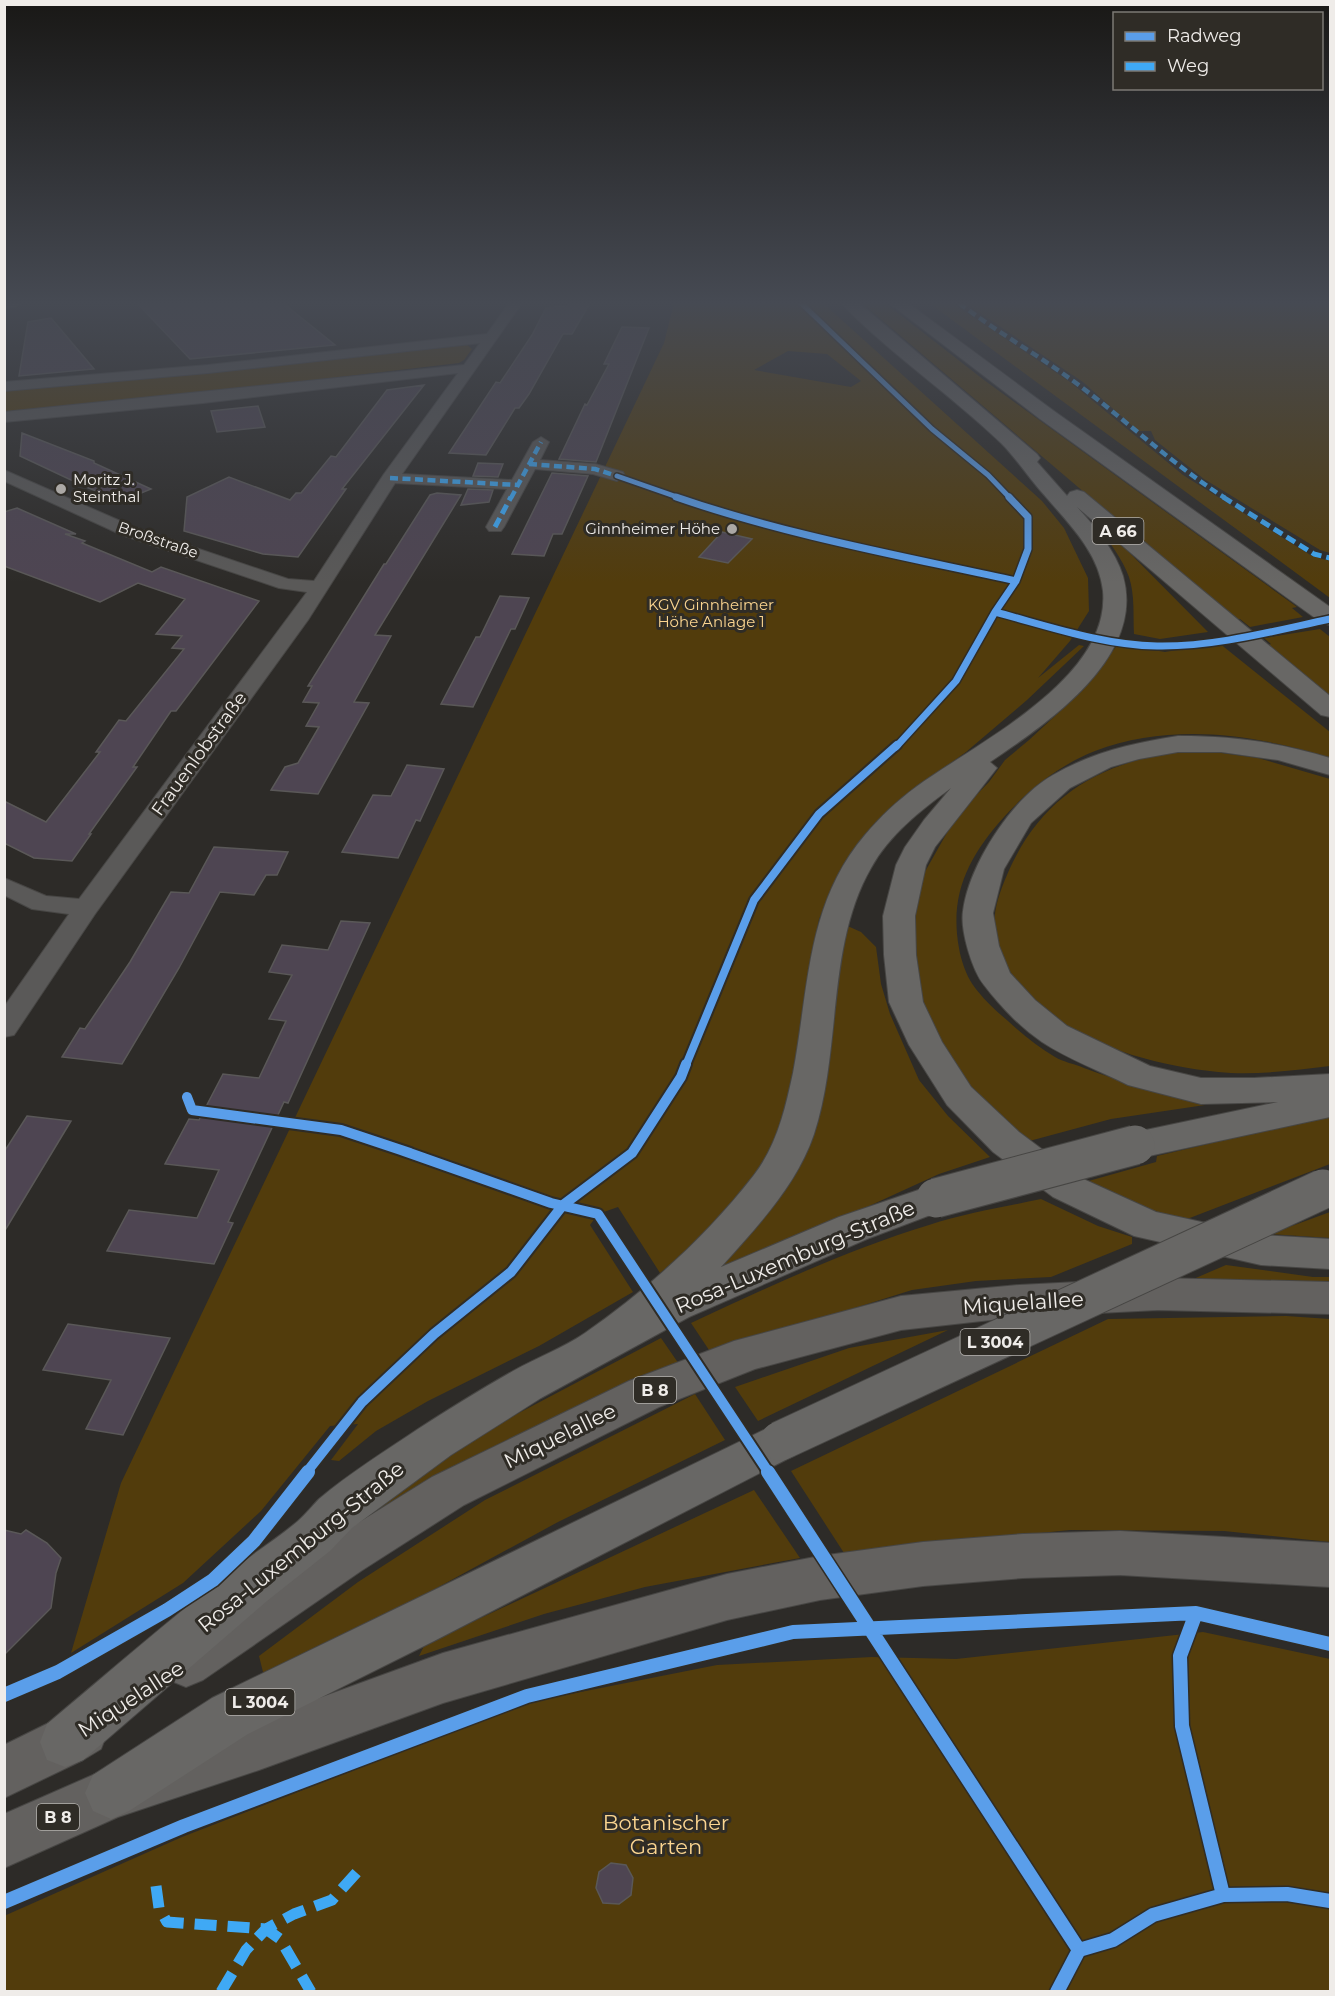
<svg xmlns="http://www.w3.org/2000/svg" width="1335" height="1996" font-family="Montserrat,sans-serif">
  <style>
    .green { fill: #523c0c; fill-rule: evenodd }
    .building { fill: #4e4552; stroke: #5a5858; stroke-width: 1.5 }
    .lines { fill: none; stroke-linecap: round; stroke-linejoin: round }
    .street-casing { stroke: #474644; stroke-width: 2 }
    .secondary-casing { stroke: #474644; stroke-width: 2 }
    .primary-casing { stroke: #474644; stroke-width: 2 }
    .highway-casing { stroke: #474644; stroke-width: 2 }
    .street { fill: #5a5958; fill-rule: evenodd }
    .secondary { fill: #636362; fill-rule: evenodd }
    .primary { fill: #63615f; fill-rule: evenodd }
    .highway { fill: #686765; fill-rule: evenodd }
    .tram { stroke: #676664; stroke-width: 1.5 }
    .highway-bridge-casing { stroke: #474644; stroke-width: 41; stroke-linecap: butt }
    .highway-bridge { stroke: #686765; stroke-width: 39 }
    .quiet-far2 { stroke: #3fa9f5; stroke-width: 4.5; stroke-dasharray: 8 4.5; stroke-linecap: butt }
    .quiet-far1 { stroke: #3fa9f5; stroke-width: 5; stroke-dasharray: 10 5; stroke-linecap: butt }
    .quiet { stroke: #3fa9f5; stroke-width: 11; stroke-dasharray: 22 11; stroke-linecap: butt }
    .cycleway-far4-casing { stroke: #2f2c26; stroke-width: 8 }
    .cycleway-far3-casing { stroke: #2f2c26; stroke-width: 10 }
    .cycleway-far2-casing { stroke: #2f2c26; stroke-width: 12 }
    .cycleway-far1-casing { stroke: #2f2c26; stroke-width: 14 }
    .cycleway-casing { stroke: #2f2c26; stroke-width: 17 }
    .cycleway-far4 { stroke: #5a9eea; stroke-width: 5 }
    .cycleway-far3 { stroke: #5a9eea; stroke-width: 7 }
    .cycleway-far2 { stroke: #5a9eea; stroke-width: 8 }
    .cycleway-far1 { stroke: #5a9eea; stroke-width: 10 }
    .cycleway { stroke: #5a9eea; stroke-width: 14 }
    .poi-dot { fill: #aba8a5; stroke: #2f2c26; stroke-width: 2 }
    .labels { text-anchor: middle; stroke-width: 6; stroke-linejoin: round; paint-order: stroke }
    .far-poi-label { font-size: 15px; fill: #efece9; stroke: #2f2c26; text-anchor: start }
    .far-street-label { font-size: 15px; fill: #efece9; stroke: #2f2c26 }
    .far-park-label { font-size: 15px; fill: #fbd590; stroke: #2f2c26 }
    .shield { fill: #2f2c26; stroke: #b5b2ae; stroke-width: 1.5 }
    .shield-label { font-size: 16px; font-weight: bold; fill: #efece9 }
    .street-label { font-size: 18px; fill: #efece9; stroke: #2f2c26 }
    .near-street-label { font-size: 21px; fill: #efece9; stroke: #2f2c26 }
    .near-park-label { font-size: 21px; fill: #fbd590; stroke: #2f2c26 }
  </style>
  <rect width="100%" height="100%" fill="#2d2b28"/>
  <path class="green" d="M674,303H823L1042,501L1064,528L1088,578L1089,611L1070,641L1038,678L1079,645L1084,646L1027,700L966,752L934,775L837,880L819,919L808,975L794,1091L776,1141L756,1176L711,1232L660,1273L618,1207L598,1214L590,1225L633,1292L539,1346L428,1401L376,1431L339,1461L331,1460L358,1424L330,1426L261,1511L183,1583L71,1653L121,1483L664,343ZM788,351L827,354L861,381L851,387L754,370Z
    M862,303H885L984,380L1297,607L1292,608L1303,617L1250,627L1240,619H1233Z
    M929,303H952L1070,382L1183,475L1312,556L1330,561V598Z
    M965,303H1330V553L1320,550L1204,479L1155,440L1151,431H1138L1083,382Z
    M466,344L472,349L464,360L459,363L211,392L5,412V390Z
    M1099,528H1105L1208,632L1160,639L1134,634C1133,616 1135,595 1129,577C1123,560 1110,543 1099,528Z
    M1320,629L1330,637V699L1265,646L1271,644L1264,638Z
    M1219,643L1330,732V758C1256,734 1171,722 1095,751C1061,764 1028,790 1004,817C969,856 949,894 959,948C961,960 966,975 973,985C983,999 995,1010 1008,1021C1022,1034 1038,1047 1055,1057C1063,1062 1075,1064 1084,1068C1124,1083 1165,1093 1205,1105L1111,1119L1022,1143L956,1072L925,1007L915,973L912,925L922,877L957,815L989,782L1005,760L1029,740L1082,691L1118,644L1165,652Z
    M1214,752L1258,758L1330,779V1066C1294,1070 1255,1076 1218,1072C1139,1064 1034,1033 1001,954C989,924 995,903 1007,875C1038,802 1091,767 1168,753C1183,751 1199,752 1214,752Z
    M843,924L861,932L876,947L881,984L890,1014L919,1080L948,1116L990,1157L939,1174L729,1270L719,1260L775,1196Z
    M1330,1115V1164L1182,1221L1141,1208L1085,1182L1156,1162L1157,1156Z
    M1041,1199L1098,1226L1132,1237V1244L1051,1277L976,1281L912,1290L711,1353L691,1323C768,1287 847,1250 929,1225C965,1213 1004,1207 1041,1199Z
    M1330,1212V1238L1270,1234Z
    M1226,1265L1313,1277H1330V1285L1191,1280Z
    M1286,1316L1330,1319V1542L1224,1531L1070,1530L844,1553L791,1471L1108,1319Z
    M948,1330L758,1421L735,1387L849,1348Z
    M661,1338L681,1367L361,1531L356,1522L439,1455Z
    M695,1394L725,1440L558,1522L433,1590L264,1676L259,1656L358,1582L485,1500Z
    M754,1490L800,1558L645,1587L544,1614L419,1656L425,1644Z
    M1203,1632L1330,1659V1991H5L4,1916L182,1837L530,1702L717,1665L872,1657L956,1659Z"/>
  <path class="building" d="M137,303H283L335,345L190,359Z
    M590,303L572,334H563L529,394L519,408H515L486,455L449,453L496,382L500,383L532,335L546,308Z
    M51,318L94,369L19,376L28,322Z
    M622,327L649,328L596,462L559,459L585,404L587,405L609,364H604Z
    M424,385L342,489H346L298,557L263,554L184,531L187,497L229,477L290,500L296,493H301L331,456L336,457L387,390Z
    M258,406L265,427L217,432L211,411Z
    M22,433L94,461V463L151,489L122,501L86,487L20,456Z
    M478,463L503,464L498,477L473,476Z
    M552,473L588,476L562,534H553L544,556L512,554Z
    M468,489L493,490L489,502L461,505Z
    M437,493L461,495L375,635L391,636L354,702L369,703L318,794L271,790L285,767L298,763L319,727L306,726L319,703L303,702L312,686H308L384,564H386L430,495Z
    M17,508L76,534H65L85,541L82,543L152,572L161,567L259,601L176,711H171L133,767H137L89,834H91L72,861L34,858L4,843V801L46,822L100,752H96L119,720L126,721L184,649L172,648L182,636L156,634L185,599L138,583L100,602L4,566V512Z
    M722,532L752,539L728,563L699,557Z
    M500,596L529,598L515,629H511L473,707L441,704L476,637H480Z
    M407,765L444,769L420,821L416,820L398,858L342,852L373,795L391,796Z
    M214,847L288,852L277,875H266L254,895L220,892L179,968L122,1064L62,1057L80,1028L85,1029L130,962L171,892L189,893Z
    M341,921L370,923L288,1103L284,1102L228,1222L233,1223L214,1264L107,1251L129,1210L197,1218L219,1170L165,1164L189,1119L199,1120L223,1074L259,1078L286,1021L269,1019L292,975L269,972L282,945L328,950Z
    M27,1116L71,1121L4,1232V1152Z
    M68,1324L170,1338L123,1435L86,1429L111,1380L43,1370Z
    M4,1530L21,1534L26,1530L47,1543L61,1558L56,1573L51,1608L4,1655Z
    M611,1863L626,1865L633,1878L631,1895L619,1904L603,1903L596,1888L599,1872Z"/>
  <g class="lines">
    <g class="street-casing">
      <path id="street" d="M509,303H522L402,474L512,480L533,442L541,437L549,442L540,460L595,464L623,472L625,476L617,481L593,474L535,469L504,527L501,531H489L486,527L507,489L395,483L308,620L95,914L14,1035L4,1037V1007L69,914L32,909L4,895V878L46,896L79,899L307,592L279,588L122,535L4,481V470L134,527L288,579L314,581L384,474L458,373L203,403L4,422V412L464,365L480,343L208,373L4,391V382L208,365L487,334Z"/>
    </g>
    <g class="secondary-casing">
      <path id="secondary" d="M4,303H19L17,306L4,309Z"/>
    </g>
    <g class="primary-casing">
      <path id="primary" d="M1158,1278L1330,1282V1314L1158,1310L1019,1317L901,1330L755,1369L659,1407L464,1505L361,1571L203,1680L186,1687L169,1680L162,1663L169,1646L329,1541L432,1477L629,1381L734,1341L901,1296L1019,1285Z
        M1120,1531L1330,1543V1587L1120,1575L1023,1578L923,1586L820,1600L727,1620L443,1703L259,1770L118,1817L4,1868V1814L111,1767L259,1720L443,1653L727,1574L820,1556L923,1542L1023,1534Z
        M83,1706L101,1713L108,1731L101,1749L83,1760L4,1798V1745Z"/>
    </g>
    <g class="highway-casing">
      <path id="highway" d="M841,303H859L1037,454L1040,458L1037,462L1067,496L1070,492L1077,490L1084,492L1330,696V717L1321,715L1077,507C1095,527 1115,550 1123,576C1146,657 1048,723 990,762L997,768L935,847L926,865L915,916L916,955L923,1002L942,1042L971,1087L1019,1132L1079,1177L1156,1212L1261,1235L1330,1239V1269L1261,1265L1134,1236L1053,1197L993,1152L947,1105L909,1045L889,1002L884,955L883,916L896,865L905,847L924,820L951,788C921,810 889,835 871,868C826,946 842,1049 814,1134C797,1185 756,1228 721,1267L839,1217L936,1184L949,1188L955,1198L949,1208L867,1239L689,1317L541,1398L451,1455L352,1528L330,1551L267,1601L83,1760L65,1767L47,1760L40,1742L47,1724C109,1672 170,1619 234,1569C255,1552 278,1538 298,1521C306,1514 312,1506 319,1499C348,1474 387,1450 418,1429C449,1409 481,1389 513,1371C536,1358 563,1348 585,1333C648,1289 706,1237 754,1175C777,1145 785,1110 793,1073C809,989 806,904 865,835C880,817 897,801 916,787C976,743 1111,679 1103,591C1099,553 1069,524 1046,497C1030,480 1017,459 1001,443C950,394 890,354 841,303Z
        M889,303H908L1054,411L1330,607V625L1322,623L1040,419Z
        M1178,736C1234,736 1277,742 1330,758V775L1278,760L1221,752H1178L1139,759L1111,767L1070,788L1031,823L1004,869L993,913L999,946L1010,973L1035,1000L1067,1026L1150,1066L1201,1078H1254L1330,1074V1117L1135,1159L1122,1155L1117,1145L1122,1135L1278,1102L1201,1104L1128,1085C1100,1071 1068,1059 1042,1042C1020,1027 1000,1006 984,985C972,970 960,930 963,911C969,865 1012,798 1053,775C1093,752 1133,743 1178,736Z
        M780,1422L795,1427L802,1441L795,1455L434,1641L248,1734L129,1811L111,1819L93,1811L85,1793L93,1775L212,1698Z"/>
    </g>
    <use href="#street" class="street"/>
    <use href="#secondary" class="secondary"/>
    <use href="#primary" class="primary"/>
    <use href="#highway" class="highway"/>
    <path class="tram" d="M4,306L23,303"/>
    <g class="highway-bridge-casing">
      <path id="highway-bridge" d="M936,1198L1135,1145
        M780,1441L1323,1189"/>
    </g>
    <use href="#highway-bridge" class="highway-bridge"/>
    <path class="quiet-far2" d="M959,303C997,332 1038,355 1076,383C1127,421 1172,464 1225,498
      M529,464L595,469L617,476
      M390,478L518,485
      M511,498L541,442"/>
    <path class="quiet-far1" d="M1223,497L1314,554L1330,558
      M495,527L511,497"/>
    <path class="quiet" d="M156,1886L159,1908L167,1922L266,1929L280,1939L311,1992
      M221,1992L246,1950L266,1929L294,1914L332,1900L358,1871"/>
    <g class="cycleway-far4-casing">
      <path id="cycleway-far4" d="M801,303L932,429L988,475L1010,498
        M617,476L680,498"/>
    </g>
    <g class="cycleway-far3-casing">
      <path id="cycleway-far3" d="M676,497C786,535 902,556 1016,581
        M995,612C1048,626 1102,645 1157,646C1215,647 1273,631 1330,619
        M896,747L956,681L995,612L1016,581L1028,549V517L1009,497"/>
    </g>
    <g class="cycleway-far2-casing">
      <path id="cycleway-far2" d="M686,1065L754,900L819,814L897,745"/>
    </g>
    <g class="cycleway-far1-casing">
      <path id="cycleway-far1" d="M187,1097L192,1110L341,1130L410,1153
        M401,1150L551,1203L598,1214L769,1473
        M306,1473L362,1402L434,1334L511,1272L563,1205L632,1153L681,1077L686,1064"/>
    </g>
    <g class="cycleway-casing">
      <path id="cycleway" d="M768,1472L1079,1950
        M1196,1613L1180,1656L1182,1726L1223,1895
        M4,1695L58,1672L167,1610L213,1580L254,1541L308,1472
        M4,1902L184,1826L527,1696L793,1632L1196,1613L1330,1644
        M1057,1992L1079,1950L1113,1940L1153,1915L1223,1895L1287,1894L1330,1901"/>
    </g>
    <use href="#cycleway-far4" class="cycleway-far4"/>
    <use href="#cycleway-far3" class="cycleway-far3"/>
    <use href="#cycleway-far2" class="cycleway-far2"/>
    <use href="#cycleway-far1" class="cycleway-far1"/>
    <use href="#cycleway" class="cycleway"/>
  </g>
  <linearGradient id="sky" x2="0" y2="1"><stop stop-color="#191816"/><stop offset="0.52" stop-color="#464a53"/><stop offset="1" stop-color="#464a53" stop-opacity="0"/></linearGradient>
  <rect width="1335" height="583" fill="url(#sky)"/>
  <g class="poi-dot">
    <circle cx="61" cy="489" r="6"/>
    <circle cx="732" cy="529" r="6"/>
  </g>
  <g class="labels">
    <g class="far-poi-label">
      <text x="73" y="485">Moritz J.<tspan x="73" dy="17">Steinthal</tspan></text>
      <text x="720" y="534" text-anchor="end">Ginnheimer Höhe</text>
    </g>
    <g class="far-street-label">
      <text transform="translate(158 540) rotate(19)" y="5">Broßstraße</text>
    </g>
    <g class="far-park-label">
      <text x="711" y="610">KGV Ginnheimer<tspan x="711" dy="17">Höhe Anlage 1</tspan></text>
    </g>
    <g class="shield">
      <rect x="1092.5" y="518" width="51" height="26" rx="4.5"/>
      <rect x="960.5" y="1329" width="69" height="26" rx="4.5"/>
      <rect x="634" y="1377" width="42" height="26" rx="4.5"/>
      <rect x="225.5" y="1689" width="69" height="26" rx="4.5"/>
      <rect x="37" y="1804" width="42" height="26" rx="4.5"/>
    </g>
    <g class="shield-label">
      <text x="1118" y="537">A 66</text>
      <text x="995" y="1348">L 3004</text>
      <text x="655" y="1396">B 8</text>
      <text x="260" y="1708">L 3004</text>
      <text x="58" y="1823">B 8</text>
    </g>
    <g class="street-label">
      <text transform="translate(199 754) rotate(-54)" y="6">Frauenlobstraße</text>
    </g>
    <g class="near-street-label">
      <text transform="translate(795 1257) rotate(-23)" y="7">Rosa-Luxemburg-Straße</text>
      <text transform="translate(1023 1303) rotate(-4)" y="7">Miquelallee</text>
      <text transform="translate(560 1436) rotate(-26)" y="7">Miquelallee</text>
      <text transform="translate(301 1547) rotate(-39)" y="7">Rosa-Luxemburg-Straße</text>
      <text transform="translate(131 1699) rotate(-33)" y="7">Miquelallee</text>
    </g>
    <g class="near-park-label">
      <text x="666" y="1830">Botanischer<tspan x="666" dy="24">Garten</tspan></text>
    </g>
  </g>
  <rect width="1335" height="1996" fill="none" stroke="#efece9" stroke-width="12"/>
  <rect x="1113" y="12" width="210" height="78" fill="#2f2c26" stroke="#7c7974" stroke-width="1.5"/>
  <rect x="1125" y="32" width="30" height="9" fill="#5a9eea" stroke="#7c7974" stroke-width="1.5"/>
  <text x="1167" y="42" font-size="18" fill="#efece9">Radweg</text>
  <rect x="1125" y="62" width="30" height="9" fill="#3fa9f5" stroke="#7c7974" stroke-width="1.5"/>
  <text x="1167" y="72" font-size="18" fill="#efece9">Weg</text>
</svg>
